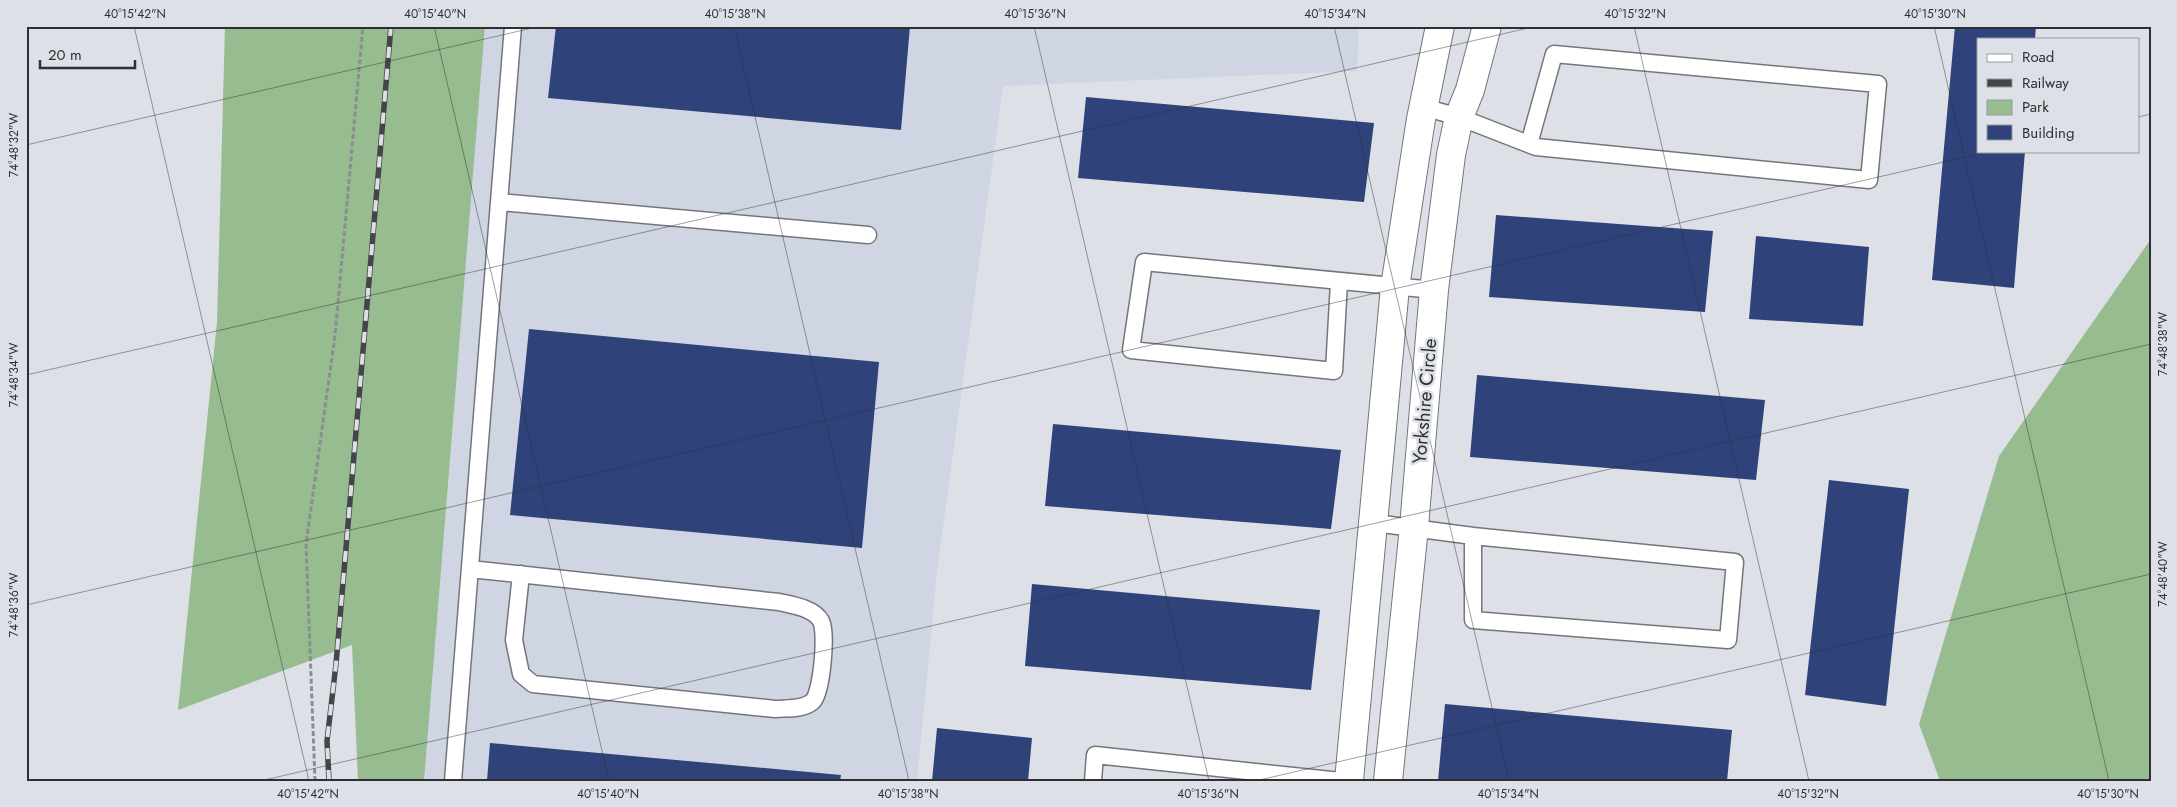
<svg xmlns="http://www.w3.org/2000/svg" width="2177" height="807" font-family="Jost,sans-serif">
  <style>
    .built { fill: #d0d5e3 }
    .green { fill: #96bc8f }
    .building { fill: #30427a }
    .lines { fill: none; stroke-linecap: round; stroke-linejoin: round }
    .service-casing { stroke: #73767c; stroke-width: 19 }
    .minor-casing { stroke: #73767c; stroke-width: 30 }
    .path { stroke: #8b8d92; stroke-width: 3; stroke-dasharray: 5 2.5; stroke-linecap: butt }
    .service { stroke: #fff; stroke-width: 16 }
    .minor { stroke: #fff; stroke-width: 28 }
    .rail-casing { stroke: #444548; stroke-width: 5.5 }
    .rail { stroke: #dde0e7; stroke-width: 4; stroke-dasharray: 11; stroke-linecap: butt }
    .ticks { fill: none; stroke: #2e2f32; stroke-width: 1; stroke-opacity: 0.45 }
    .labels { text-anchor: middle; stroke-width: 5; stroke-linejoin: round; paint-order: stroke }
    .street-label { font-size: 19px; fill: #2e2f32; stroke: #dde0e7 }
    .neatline { fill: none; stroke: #2e2f32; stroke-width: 2 }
    .ticks-label { font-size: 12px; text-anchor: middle; fill: #2e2f32 }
  </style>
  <rect width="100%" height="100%" fill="#dde0e7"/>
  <path class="built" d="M485,26H1359L1357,71L1003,86L937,572L917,781H424Z"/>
  <path class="green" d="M225,26H485L424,781H358L352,645L178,710L217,322Z
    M2151,239V781H1940L1919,724L1999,456Z"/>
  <path class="building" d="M556,26H910L901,130L548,98Z
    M1955,26H2036L2035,39H1978V151H2025L2014,288L1932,280Z
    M1086,97L1374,123L1364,202L1078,178Z
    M1496,215L1713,231L1705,312L1489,297Z
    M1756,236L1869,247L1863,326L1749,319Z
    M529,329L879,362L862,548L510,515Z
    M1477,375L1765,400L1756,480L1470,457Z
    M1053,424L1341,450L1331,529L1045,506Z
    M1829,480L1909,489L1886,706L1805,695Z
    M1032,584L1320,610L1311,690L1025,666Z
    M1445,704L1732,730L1727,781H1438Z
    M937,728L1032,738L1028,781H932Z
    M490,743L841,775L840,781H487Z"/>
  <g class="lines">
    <g class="service-casing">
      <path id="service" d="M1423,107L1459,117L1536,147L1869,180L1878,84L1554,54L1529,144
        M499,202L868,235
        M1339,282L1334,371L1131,350L1144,262L1434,290
        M1375,523L1473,536L1735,562L1728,640L1473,620V536
        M470,569L779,602C792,605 814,608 821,621C827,633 822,691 813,701C804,710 786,708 775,709L533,684L521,674L514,640L521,574
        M453,781L513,26
        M1093,781L1095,755L1341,781"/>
    </g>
    <g class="minor-casing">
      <path id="minor" d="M1349,781L1395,287L1421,119L1440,26
        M1388,781L1414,527L1434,290L1451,155L1459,117L1470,90L1487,26"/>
    </g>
    <path class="path" d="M315,781L306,544L335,336L363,26"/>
    <use href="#service" class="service"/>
    <use href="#minor" class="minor"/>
    <g class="rail-casing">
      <path id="rail" d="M329,781L327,741L336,664L391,26"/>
    </g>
    <use href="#rail" class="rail"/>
  </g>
  <path class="ticks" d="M134,26L309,781M434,26L609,781M734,26L909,781M1034,26L1209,781M1334,26L1509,781M1634,26L1809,781M1934,26L2109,781M2138,117L2151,114M26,145L541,26M26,375L1537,26M26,605L1991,151M260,781L2151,344M1255,781L2151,574"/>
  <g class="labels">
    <g class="street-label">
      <text transform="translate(1424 401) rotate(-85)" y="7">Yorkshire Circle</text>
    </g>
  </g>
  <rect width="2177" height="807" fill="none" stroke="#dde0e7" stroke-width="55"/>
  <rect x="1977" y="38" width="162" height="115" fill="#dde0e7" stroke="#97999f"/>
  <rect x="1987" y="54" width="25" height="8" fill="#ffffff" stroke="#97999f"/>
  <text x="2022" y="62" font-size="15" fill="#2e2f32">Road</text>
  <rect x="1987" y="79" width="25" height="8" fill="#444548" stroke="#97999f"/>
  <text x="2022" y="88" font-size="15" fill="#2e2f32">Railway</text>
  <rect x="1987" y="100" width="25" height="15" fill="#96bc8f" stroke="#97999f"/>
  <text x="2022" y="112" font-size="15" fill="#2e2f32">Park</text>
  <rect x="1987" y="125" width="25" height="15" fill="#30427a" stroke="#97999f"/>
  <text x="2022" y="138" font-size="15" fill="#2e2f32">Building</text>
  <path d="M40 60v8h95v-8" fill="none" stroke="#2e2f32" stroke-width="2.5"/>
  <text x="48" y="60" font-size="15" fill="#2e2f32" stroke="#dde0e7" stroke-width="4" paint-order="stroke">20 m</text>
  <rect x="28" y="28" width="2122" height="752" class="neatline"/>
  <g class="ticks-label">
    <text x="135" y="18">40°15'42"N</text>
    <text x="435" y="18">40°15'40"N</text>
    <text x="735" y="18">40°15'38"N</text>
    <text x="1035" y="18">40°15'36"N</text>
    <text x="1335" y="18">40°15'34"N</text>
    <text x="1635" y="18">40°15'32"N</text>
    <text x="1935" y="18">40°15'30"N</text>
    <text transform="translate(14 145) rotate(-90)" y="4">74°48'32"W</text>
    <text transform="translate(2163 344) rotate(-90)" y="4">74°48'38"W</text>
    <text transform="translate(14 375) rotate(-90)" y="4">74°48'34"W</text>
    <text transform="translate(2163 574) rotate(-90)" y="4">74°48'40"W</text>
    <text transform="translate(14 605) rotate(-90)" y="4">74°48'36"W</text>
    <text x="308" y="798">40°15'42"N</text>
    <text x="608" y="798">40°15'40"N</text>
    <text x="908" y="798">40°15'38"N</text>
    <text x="1208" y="798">40°15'36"N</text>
    <text x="1508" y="798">40°15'34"N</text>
    <text x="1808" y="798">40°15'32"N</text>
    <text x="2108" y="798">40°15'30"N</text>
  </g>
</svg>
